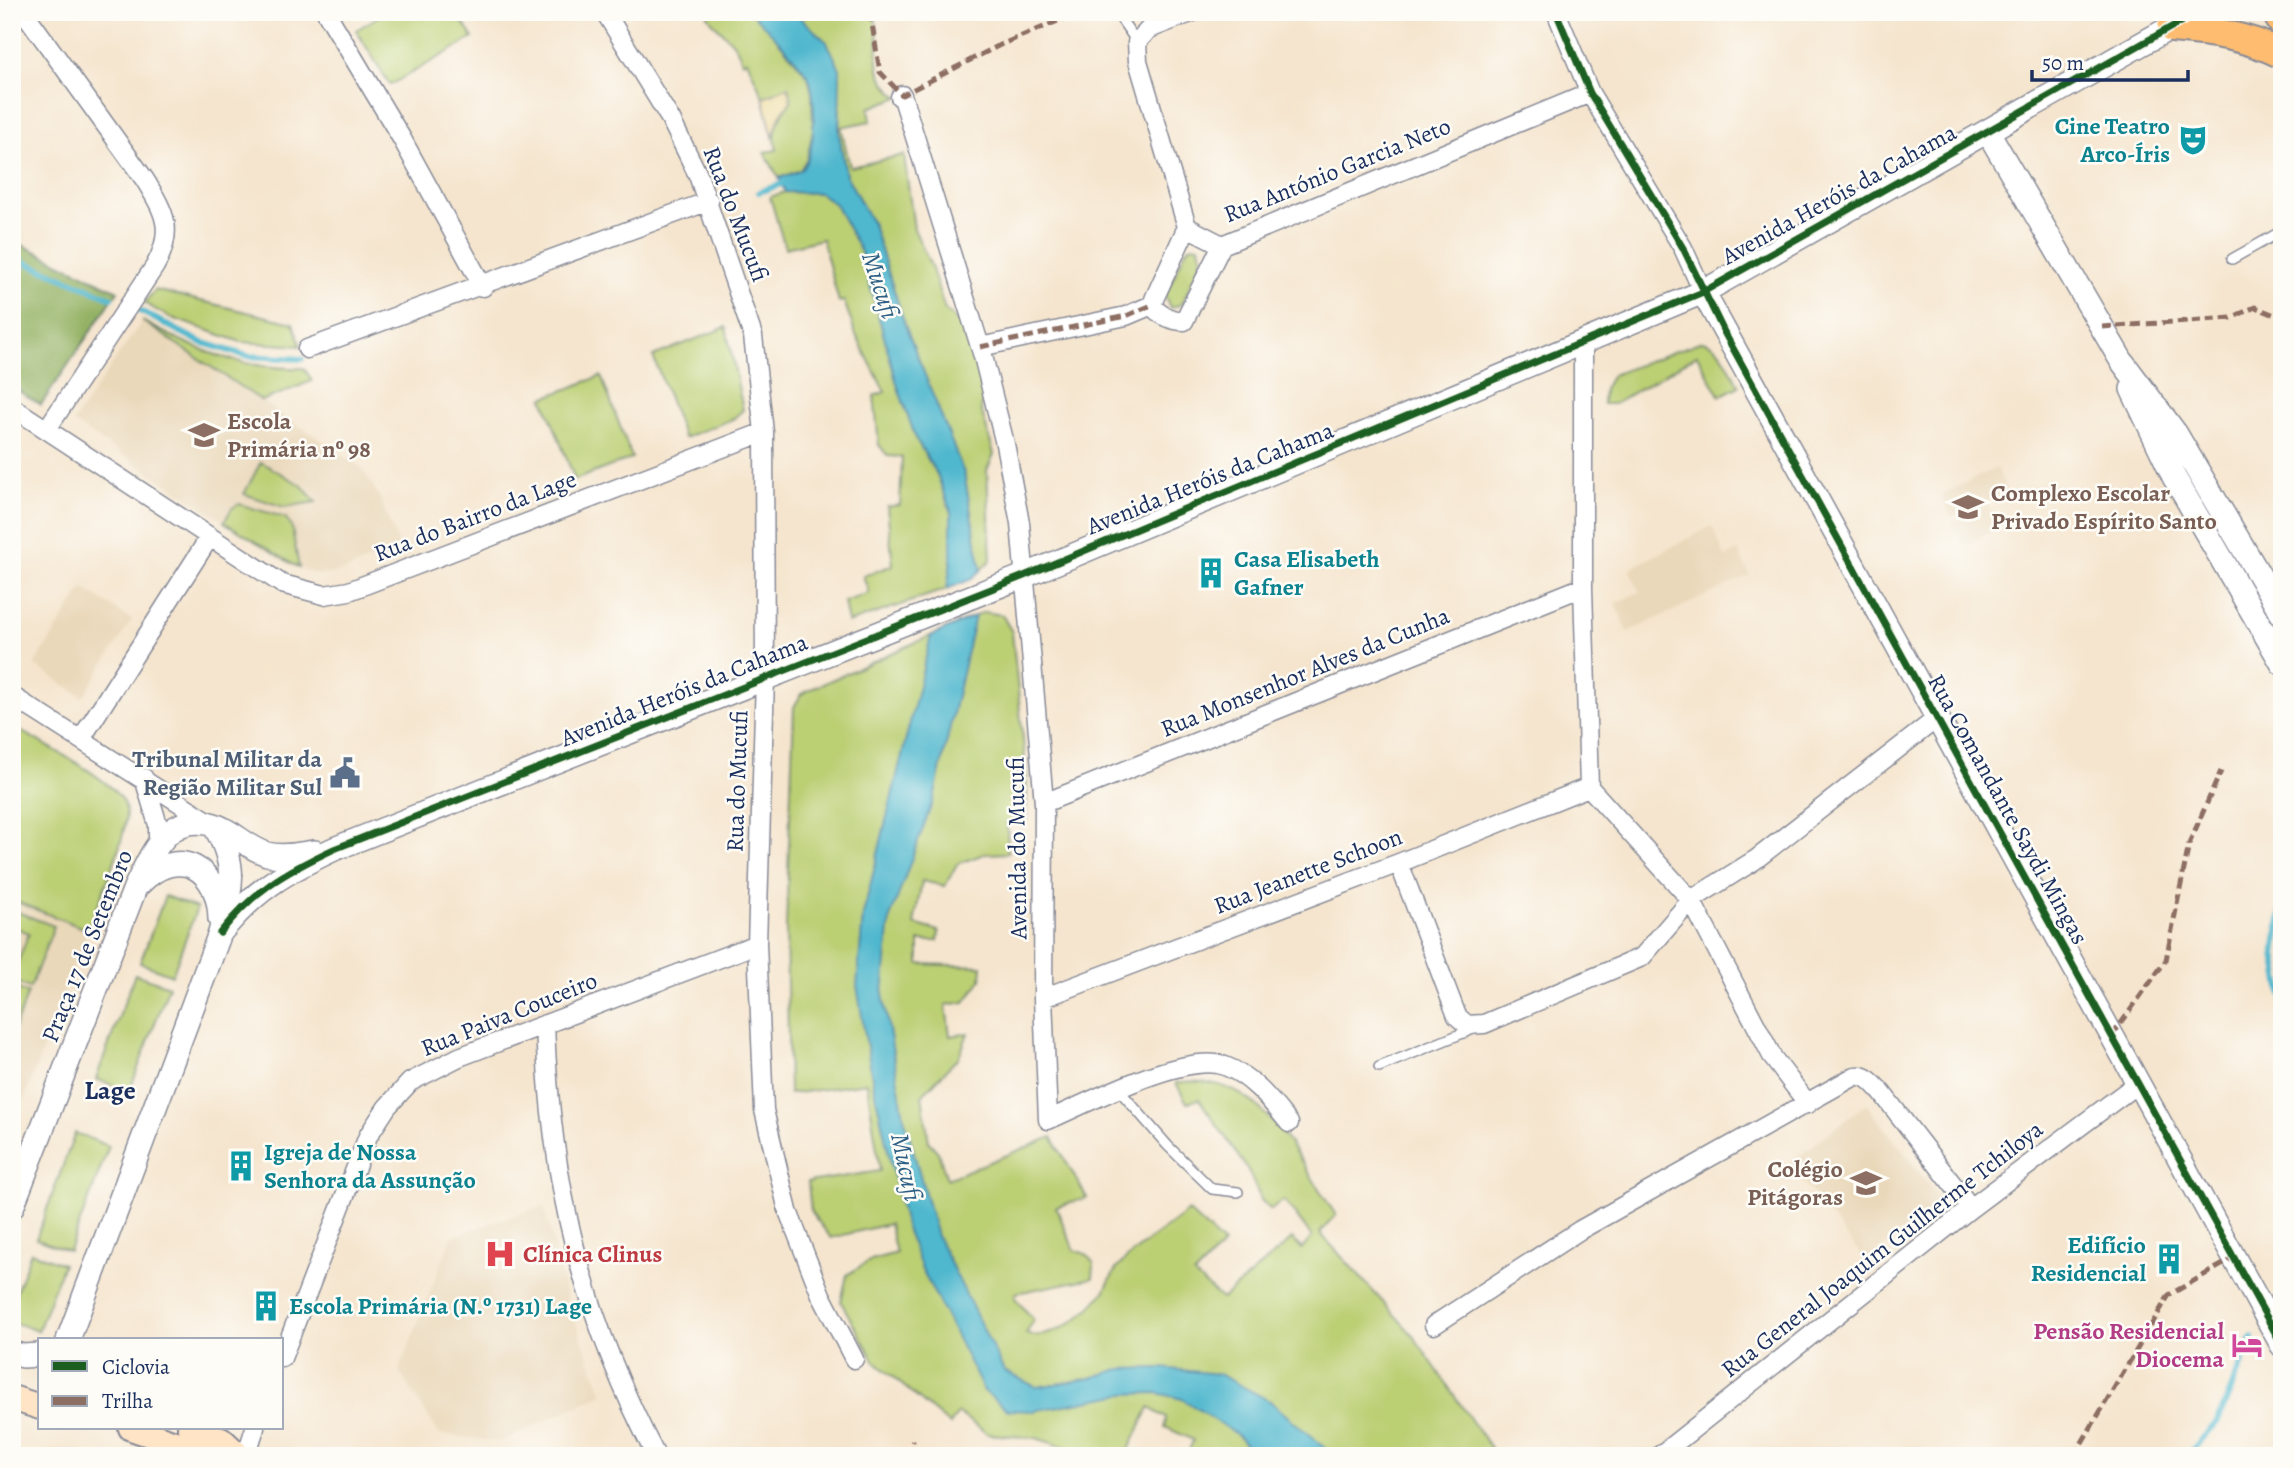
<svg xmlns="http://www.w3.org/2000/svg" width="2294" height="1468" font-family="Alegreya,serif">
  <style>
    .built { fill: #ead8ba }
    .green { fill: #bbcf73; stroke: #6b7f68; stroke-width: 2 }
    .forest { fill: #94b265; stroke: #587062; stroke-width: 2 }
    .sand { fill: #eeda9e; stroke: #84847e; stroke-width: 2 }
    .water { fill: #50b7ce; stroke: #367396; stroke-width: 2 }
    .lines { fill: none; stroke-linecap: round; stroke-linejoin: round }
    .stream { stroke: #50b7ce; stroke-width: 6 }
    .service-casing { stroke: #888a96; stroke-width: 12 }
    .minor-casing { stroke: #888a96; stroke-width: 21 }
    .tertiary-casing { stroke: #888a96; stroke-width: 26 }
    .secondary-casing { stroke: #888a96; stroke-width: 28 }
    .primary-casing { stroke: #888a96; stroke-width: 32 }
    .service { stroke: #fff; stroke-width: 9 }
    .minor { stroke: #fff; stroke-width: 18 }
    .tertiary { stroke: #fff; stroke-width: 23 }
    .secondary { stroke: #ffe4c6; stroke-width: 24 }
    .primary { stroke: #febc70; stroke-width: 28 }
    .quiet { stroke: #8d6e63; stroke-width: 5; stroke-dasharray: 10 5; stroke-linecap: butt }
    .cycleway-casing { stroke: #fdfcf7; stroke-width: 11 }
    .cycleway { stroke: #1b5e20; stroke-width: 7 }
    .labels { text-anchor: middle; stroke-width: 5; stroke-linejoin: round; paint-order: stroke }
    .culture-label { font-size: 24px; font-weight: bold; fill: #0d838f; stroke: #fdfcf7; text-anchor: start }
    .street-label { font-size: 24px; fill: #1b2f5e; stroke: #fdfcf7 }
    .education-label { font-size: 24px; font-weight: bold; fill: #785e54; stroke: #fdfcf7; text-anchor: start }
    .service-label { font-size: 24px; font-weight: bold; fill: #4e5e75; stroke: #fdfcf7; text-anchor: end }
    .health-label { font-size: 24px; font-weight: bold; fill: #be3a42; stroke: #fdfcf7; text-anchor: start }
    .hotel-label { font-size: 24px; font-weight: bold; fill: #b23c85; stroke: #fdfcf7; text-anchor: end }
    .water-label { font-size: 26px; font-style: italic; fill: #2e5f85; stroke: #fdfcf7 }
    .neighbourhood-label { font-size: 26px; font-weight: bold; fill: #1b2f5e; stroke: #fdfcf7 }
  </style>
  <rect width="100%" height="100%" fill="#fdfcf7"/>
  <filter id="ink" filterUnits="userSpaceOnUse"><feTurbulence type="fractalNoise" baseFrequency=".0143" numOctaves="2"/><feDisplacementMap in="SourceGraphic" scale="14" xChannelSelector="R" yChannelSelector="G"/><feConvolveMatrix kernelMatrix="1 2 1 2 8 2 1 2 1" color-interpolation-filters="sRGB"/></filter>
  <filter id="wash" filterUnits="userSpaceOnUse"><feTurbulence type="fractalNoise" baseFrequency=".00686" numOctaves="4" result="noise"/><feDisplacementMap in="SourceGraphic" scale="28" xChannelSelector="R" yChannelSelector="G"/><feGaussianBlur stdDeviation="1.57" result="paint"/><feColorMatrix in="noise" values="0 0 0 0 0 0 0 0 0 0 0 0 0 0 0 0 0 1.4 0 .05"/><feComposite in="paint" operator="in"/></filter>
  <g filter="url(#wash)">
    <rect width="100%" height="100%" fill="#f5e5ce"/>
    <path class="built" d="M142,321L361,467L379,496L399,547L344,571L329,574H316L290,565L73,422Z
      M1996,468L2007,490L1986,502L2000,527L1964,546L1952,523L1964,516L1961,512L1951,517L1941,495Z
      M1712,526L1725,557L1738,551L1750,575L1628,632L1615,603L1640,592L1629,569Z
      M83,588L132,620L83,697L34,665Z
      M12,726L109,786L120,797L126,819L115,857L12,1132Z
      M1866,1104L1942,1201L1866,1261L1789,1164Z
      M544,1206L568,1303L603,1394L500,1442L439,1434L399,1371L452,1236Z"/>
    <path class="green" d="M386,12H456L473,38L390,85L356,30Z
      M706,12H749L764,24L808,76L812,94L813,130L807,158L800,170L779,178L764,152L777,150C771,130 780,117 791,101L788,87L763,97L747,60L742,62C735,35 717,34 706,12Z
      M794,12H872C888,43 862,69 899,97L869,108L871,121L841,127L850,167L904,155L914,229L931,266L945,310L966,329L985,393L981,409L994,454L987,470L991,560L981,570L964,473L905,325L873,225L846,175L839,134L840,107L802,21Z
      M785,192L820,193L835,204L861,252L897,384L916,439L937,474L951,513V561L947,589L848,623L844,602L869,593L863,576L893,565L887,507L900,505L902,457L888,456L879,445L874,396L885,392L856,335L844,301L839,302L822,239L785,248L770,197Z
      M1192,245L1199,246L1202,259L1182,304L1170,308L1165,296L1186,250Z
      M155,290L293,323L301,346L241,342L169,317L144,303Z
      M142,321C197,350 240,370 304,368L312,381L262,401Z
      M726,327L743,410L733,419L684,438L653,356Z
      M1702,341C1722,344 1730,370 1739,386L1720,396L1697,355L1614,404H1603L1604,389L1612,375Z
      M601,376L632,458L575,480L543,398Z
      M261,462L301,485L316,502L284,507L244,494Z
      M239,504L286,518L292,528L299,568L224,522L232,508Z
      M984,612L1002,615L1012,632L1027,779L1026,821L1007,822L1008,853L984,854L957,864L945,886L922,881L914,924L939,931L938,941H919V964L982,966L981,980L965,1002L946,1005L950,1036L968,1033L959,1057L922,1095L929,1142L938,1152L947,1179L1052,1137L1087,1198L1056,1207L1074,1250L1086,1254L1094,1264L1093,1278L1016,1293L1015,1298L1034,1320L1026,1334C1051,1343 1088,1313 1103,1293C1109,1284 1112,1272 1120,1265C1140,1244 1165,1230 1188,1211L1224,1244L1194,1275L1222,1299L1292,1239L1302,1249L1312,1237L1284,1200L1271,1210L1261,1200L1248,1170L1199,1099L1187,1103L1176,1083C1262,1069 1295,1157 1336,1215L1320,1233L1413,1335L1493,1452L1491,1456H1187L1193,1440L1165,1427L1166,1418L1149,1408L1126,1456H1092L1036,1438L988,1434L958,1413L950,1425L875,1362L841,1302L847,1275L871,1260L896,1253L889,1224L831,1238L811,1212L808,1182L880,1171L867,1083L789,1094L786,927L794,707L801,695L811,689Z
      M12,726C38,742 117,779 125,807C132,828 97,906 88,930L12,900Z
      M165,896L197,908L172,975L140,963Z
      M12,910L54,926L30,988L12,981V968L15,969L29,933L12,926Z
      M135,974L169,986L129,1092L96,1079Z
      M12,987L28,993L12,1034Z
      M75,1133L109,1146L69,1251L36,1239Z
      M31,1252L63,1264L38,1331L12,1322V1303Z"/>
    <path class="forest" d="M12,240L118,291L41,405L12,387Z"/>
    <path class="sand" d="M788,87L791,101L780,116L773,137L763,97Z"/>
    <path class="water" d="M749,12H794L827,42L840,69L839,134L846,175L873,225L905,325L964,473L981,570L970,580L947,589L951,561V512L937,474L916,439L897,384L861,252L835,204L820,193L785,192L779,178C785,176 795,174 800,170C816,158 817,93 808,76C802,65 760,20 749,12Z
      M975,616L934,798L890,918L883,994L904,1117L937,1236L1004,1371L1036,1387L1087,1379L1119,1369L1161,1368L1219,1374L1270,1401L1334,1456H1256L1236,1434L1182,1399L1157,1393L1124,1394L1033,1411L1008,1410L984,1391L922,1269L905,1226L873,1084L857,986L863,915L931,636Z"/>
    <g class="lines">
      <path class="stream" d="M759,192L787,182
        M12,257L112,298
        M140,311L200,342L247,356L302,359
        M2282,906L2275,954L2282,994
        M2187,1456L2218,1421L2252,1338"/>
    </g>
  </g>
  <g filter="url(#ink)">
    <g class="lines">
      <g class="service-casing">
        <path id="service" d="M1116,12L1137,42
          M2232,259L2282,231
          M1379,1067L1473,1029
          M1119,1090L1168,1146L1212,1189L1238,1192"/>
      </g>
      <g class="minor-casing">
        <path id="minor" d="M24,12L145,180C165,213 175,230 155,266L47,429
          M326,12L402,139L483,287
          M605,12L671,120L698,175L753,336L764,432L765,678L757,944L764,1110L788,1211L821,1295L854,1359
          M1193,12L1149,29L1137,42L1138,61L1187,227L1222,245L1590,93
          M1556,12L1590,93L1683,248L1703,292
          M900,97L902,95L983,356L1005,444L1020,523L1044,803L1043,998L1048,1120C1088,1103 1185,1051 1225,1066C1252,1076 1272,1102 1289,1123
          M1187,227L1155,297L1152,305C1158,315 1173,321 1184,321L1222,245
          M1583,344V587L1589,787L1691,900L1773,1058L1808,1104
          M980,347L1126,316L1152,305
          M307,349L709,201
          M12,407L282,584L324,595L349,591L764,432
          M12,696L211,823
          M81,739L209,538
          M144,778L158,825V841
          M1044,803L1583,587
          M1399,863L1457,1016L1467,1025L1484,1024L1642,957L1691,900L1755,860L1936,719
          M1043,998L1399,863L1589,787
          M545,1024C550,1183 582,1314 656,1456
          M1434,1325L1580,1230L1855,1076C1867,1074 1874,1085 1882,1093L1971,1208
          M282,1358L368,1136L387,1107L410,1082L459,1057L757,944
          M246,1456L255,1428
          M1659,1456L1971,1208L2138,1083"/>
      </g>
      <g class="tertiary-casing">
        <path id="tertiary" d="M1988,132L2121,360L2176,434L2282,614
          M1703,292L2282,1345
          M2132,389L2174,477L2282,663
          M140,883C179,844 219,868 220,919
          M220,933C254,890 285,872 334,849L1024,576L1703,292L2198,12
          M12,1207L135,888C151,856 167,810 214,825C233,831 247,848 267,854C283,858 299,854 315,852
          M68,1340L220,933C231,888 239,867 214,825
          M12,1353L23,1356L40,1355"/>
      </g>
      <g class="secondary-casing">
        <path id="secondary" d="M12,1398L40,1407
          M131,1428L213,1456L236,1454
          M190,1428L221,1439L239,1456"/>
      </g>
      <g class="primary-casing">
        <path id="primary" d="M2276,12L2282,22
          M2172,28C2211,31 2246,36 2282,54"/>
      </g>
      <use href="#service" class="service"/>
      <use href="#minor" class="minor"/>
      <use href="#tertiary" class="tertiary"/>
      <use href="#secondary" class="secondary"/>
      <use href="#primary" class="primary"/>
      <path class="quiet" d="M870,12L880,72L902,95L1000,45L1080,12
        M2102,327L2231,318L2255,307L2282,318
        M980,347L1126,316L1152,305
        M2112,1036L2166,960L2189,844L2221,771
        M909,1456L912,1453L913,1440
        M2074,1456L2169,1295L2234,1258"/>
      <g class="cycleway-casing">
        <path id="cycleway" d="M1556,12L1590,93L1683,248L1724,332L2282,1345
          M220,933C254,890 285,872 334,849L1024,576L1703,292L2198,12"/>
      </g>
      <use href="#cycleway" class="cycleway"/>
    </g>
  </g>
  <defs>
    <g id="theatre-bare" transform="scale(2.415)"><path d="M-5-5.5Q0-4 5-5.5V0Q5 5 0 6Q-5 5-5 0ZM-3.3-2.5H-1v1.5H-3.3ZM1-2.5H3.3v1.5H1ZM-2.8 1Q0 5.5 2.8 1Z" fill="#0f9aa8" stroke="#fdfcf7" stroke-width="2.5" paint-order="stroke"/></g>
    <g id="school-bare" transform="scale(2.415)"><path d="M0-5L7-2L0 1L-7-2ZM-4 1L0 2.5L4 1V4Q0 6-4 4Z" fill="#8d6e63" stroke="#fdfcf7" stroke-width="2.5" paint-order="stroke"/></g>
    <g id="building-bare" transform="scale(2.415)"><path d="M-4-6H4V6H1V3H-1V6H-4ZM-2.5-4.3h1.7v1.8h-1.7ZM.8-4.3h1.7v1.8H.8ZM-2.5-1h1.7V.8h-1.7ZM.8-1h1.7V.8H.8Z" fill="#0f9aa8" stroke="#fdfcf7" stroke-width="2.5" paint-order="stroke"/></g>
    <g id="civic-bare" transform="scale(2.415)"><path d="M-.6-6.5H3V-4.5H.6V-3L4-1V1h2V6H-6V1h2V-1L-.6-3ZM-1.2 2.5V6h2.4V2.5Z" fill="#5c6f8a" stroke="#fdfcf7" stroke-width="2.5" paint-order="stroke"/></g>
    <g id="hospital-bare" transform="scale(2.415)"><path d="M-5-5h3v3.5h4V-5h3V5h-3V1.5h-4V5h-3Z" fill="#e0444e" stroke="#fdfcf7" stroke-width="2.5" paint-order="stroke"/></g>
    <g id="hotel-bare" transform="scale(2.415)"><path d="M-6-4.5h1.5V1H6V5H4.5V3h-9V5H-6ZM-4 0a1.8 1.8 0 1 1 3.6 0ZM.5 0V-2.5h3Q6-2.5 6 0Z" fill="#d1479c" stroke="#fdfcf7" stroke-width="2.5" paint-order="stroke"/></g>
  </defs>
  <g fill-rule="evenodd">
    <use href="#theatre-bare" x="2193" y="140"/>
    <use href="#school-bare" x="204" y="435"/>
    <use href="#school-bare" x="1968" y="507"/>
    <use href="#building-bare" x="1211" y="573"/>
    <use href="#civic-bare" x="345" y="773"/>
    <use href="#building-bare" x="241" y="1166"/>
    <use href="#school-bare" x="1866" y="1183"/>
    <use href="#hospital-bare" x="500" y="1254"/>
    <use href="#building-bare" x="2169" y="1259"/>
    <use href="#building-bare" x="266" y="1306"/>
    <use href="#hotel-bare" x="2247" y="1345"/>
  </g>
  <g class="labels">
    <g class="culture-label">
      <text x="2170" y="134" text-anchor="end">Cine Teatro<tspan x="2170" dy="28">Arco-Íris</tspan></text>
      <text x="1234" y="567">Casa Elisabeth<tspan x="1234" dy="28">Gafner</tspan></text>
      <text x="264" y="1160">Igreja de Nossa<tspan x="264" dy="28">Senhora da Assunção</tspan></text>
      <text x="2146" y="1253" text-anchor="end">Edifício<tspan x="2146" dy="28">Residencial</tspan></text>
      <text x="289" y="1314">Escola Primária (N.º 1731) Lage</text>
    </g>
    <g class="street-label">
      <text transform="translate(1337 170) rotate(-22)" y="8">Rua António Garcia Neto</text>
      <text transform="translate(1839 194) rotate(-29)" y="8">Avenida Heróis da Cahama</text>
      <text transform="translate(736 214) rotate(69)" y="8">Rua do Mucufi</text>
      <text transform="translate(1210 478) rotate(-22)" y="8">Avenida Heróis da Cahama</text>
      <text transform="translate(475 516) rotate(-21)" y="8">Rua do Bairro da Lage</text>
      <text transform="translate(1305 672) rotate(-22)" y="8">Rua Monsenhor Alves da Cunha</text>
      <text transform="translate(684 690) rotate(-22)" y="8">Avenida Heróis da Cahama</text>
      <text transform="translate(737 781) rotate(-88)" y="8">Rua do Mucufi</text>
      <text transform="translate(2008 809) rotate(61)" y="8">Rua Comandante Saydi Mingas</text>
      <text transform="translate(1017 848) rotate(-91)" y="8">Avenida do Mucufi</text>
      <text transform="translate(1308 871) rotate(-21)" y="8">Rua Jeanette Schoon</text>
      <text transform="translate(87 946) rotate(-68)" y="8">Praça 17 de Setembro</text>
      <text transform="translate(509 1014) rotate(-22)" y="8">Rua Paiva Couceiro</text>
      <text transform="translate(1882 1249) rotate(-38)" y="8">Rua General Joaquim Guilherme Tchiloya</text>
    </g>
    <g class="education-label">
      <text x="227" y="429">Escola<tspan x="227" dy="28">Primária nº 98</tspan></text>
      <text x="1991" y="501">Complexo Escolar<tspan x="1991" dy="28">Privado Espírito Santo</tspan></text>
      <text x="1843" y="1177" text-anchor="end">Colégio<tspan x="1843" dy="28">Pitágoras</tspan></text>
    </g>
    <g class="service-label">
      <text x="322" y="767">Tribunal Militar da<tspan x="322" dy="28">Região Militar Sul</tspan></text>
    </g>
    <g class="health-label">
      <text x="523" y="1262">Clínica Clinus</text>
    </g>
    <g class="hotel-label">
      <text x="2224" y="1339">Pensão Residencial<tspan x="2224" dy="28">Diocema</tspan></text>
    </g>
    <g class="water-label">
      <text transform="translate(881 285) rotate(72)" y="9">Mucufi</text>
      <text transform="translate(907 1167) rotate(78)" y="9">Mucufi</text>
    </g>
    <g class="neighbourhood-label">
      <text x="110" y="1099">Lage</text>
    </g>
  </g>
  <rect width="2294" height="1468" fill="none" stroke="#fdfcf7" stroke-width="42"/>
  <rect x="38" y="1338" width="245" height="91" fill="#fdfcf7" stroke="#a3aaba" stroke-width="2"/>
  <rect x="52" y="1361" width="35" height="10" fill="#1b5e20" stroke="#a3aaba" stroke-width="2"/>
  <text x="102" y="1374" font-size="21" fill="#1b2f5e">Ciclovia</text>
  <rect x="52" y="1396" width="35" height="10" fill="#8d6e63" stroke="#a3aaba" stroke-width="2"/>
  <text x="102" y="1408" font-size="21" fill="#1b2f5e">Trilha</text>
  <path d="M2032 70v10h156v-10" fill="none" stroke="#1b2f5e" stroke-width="3.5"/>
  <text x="2042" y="70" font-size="21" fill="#1b2f5e" stroke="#fdfcf7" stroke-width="5" paint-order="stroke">50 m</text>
</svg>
